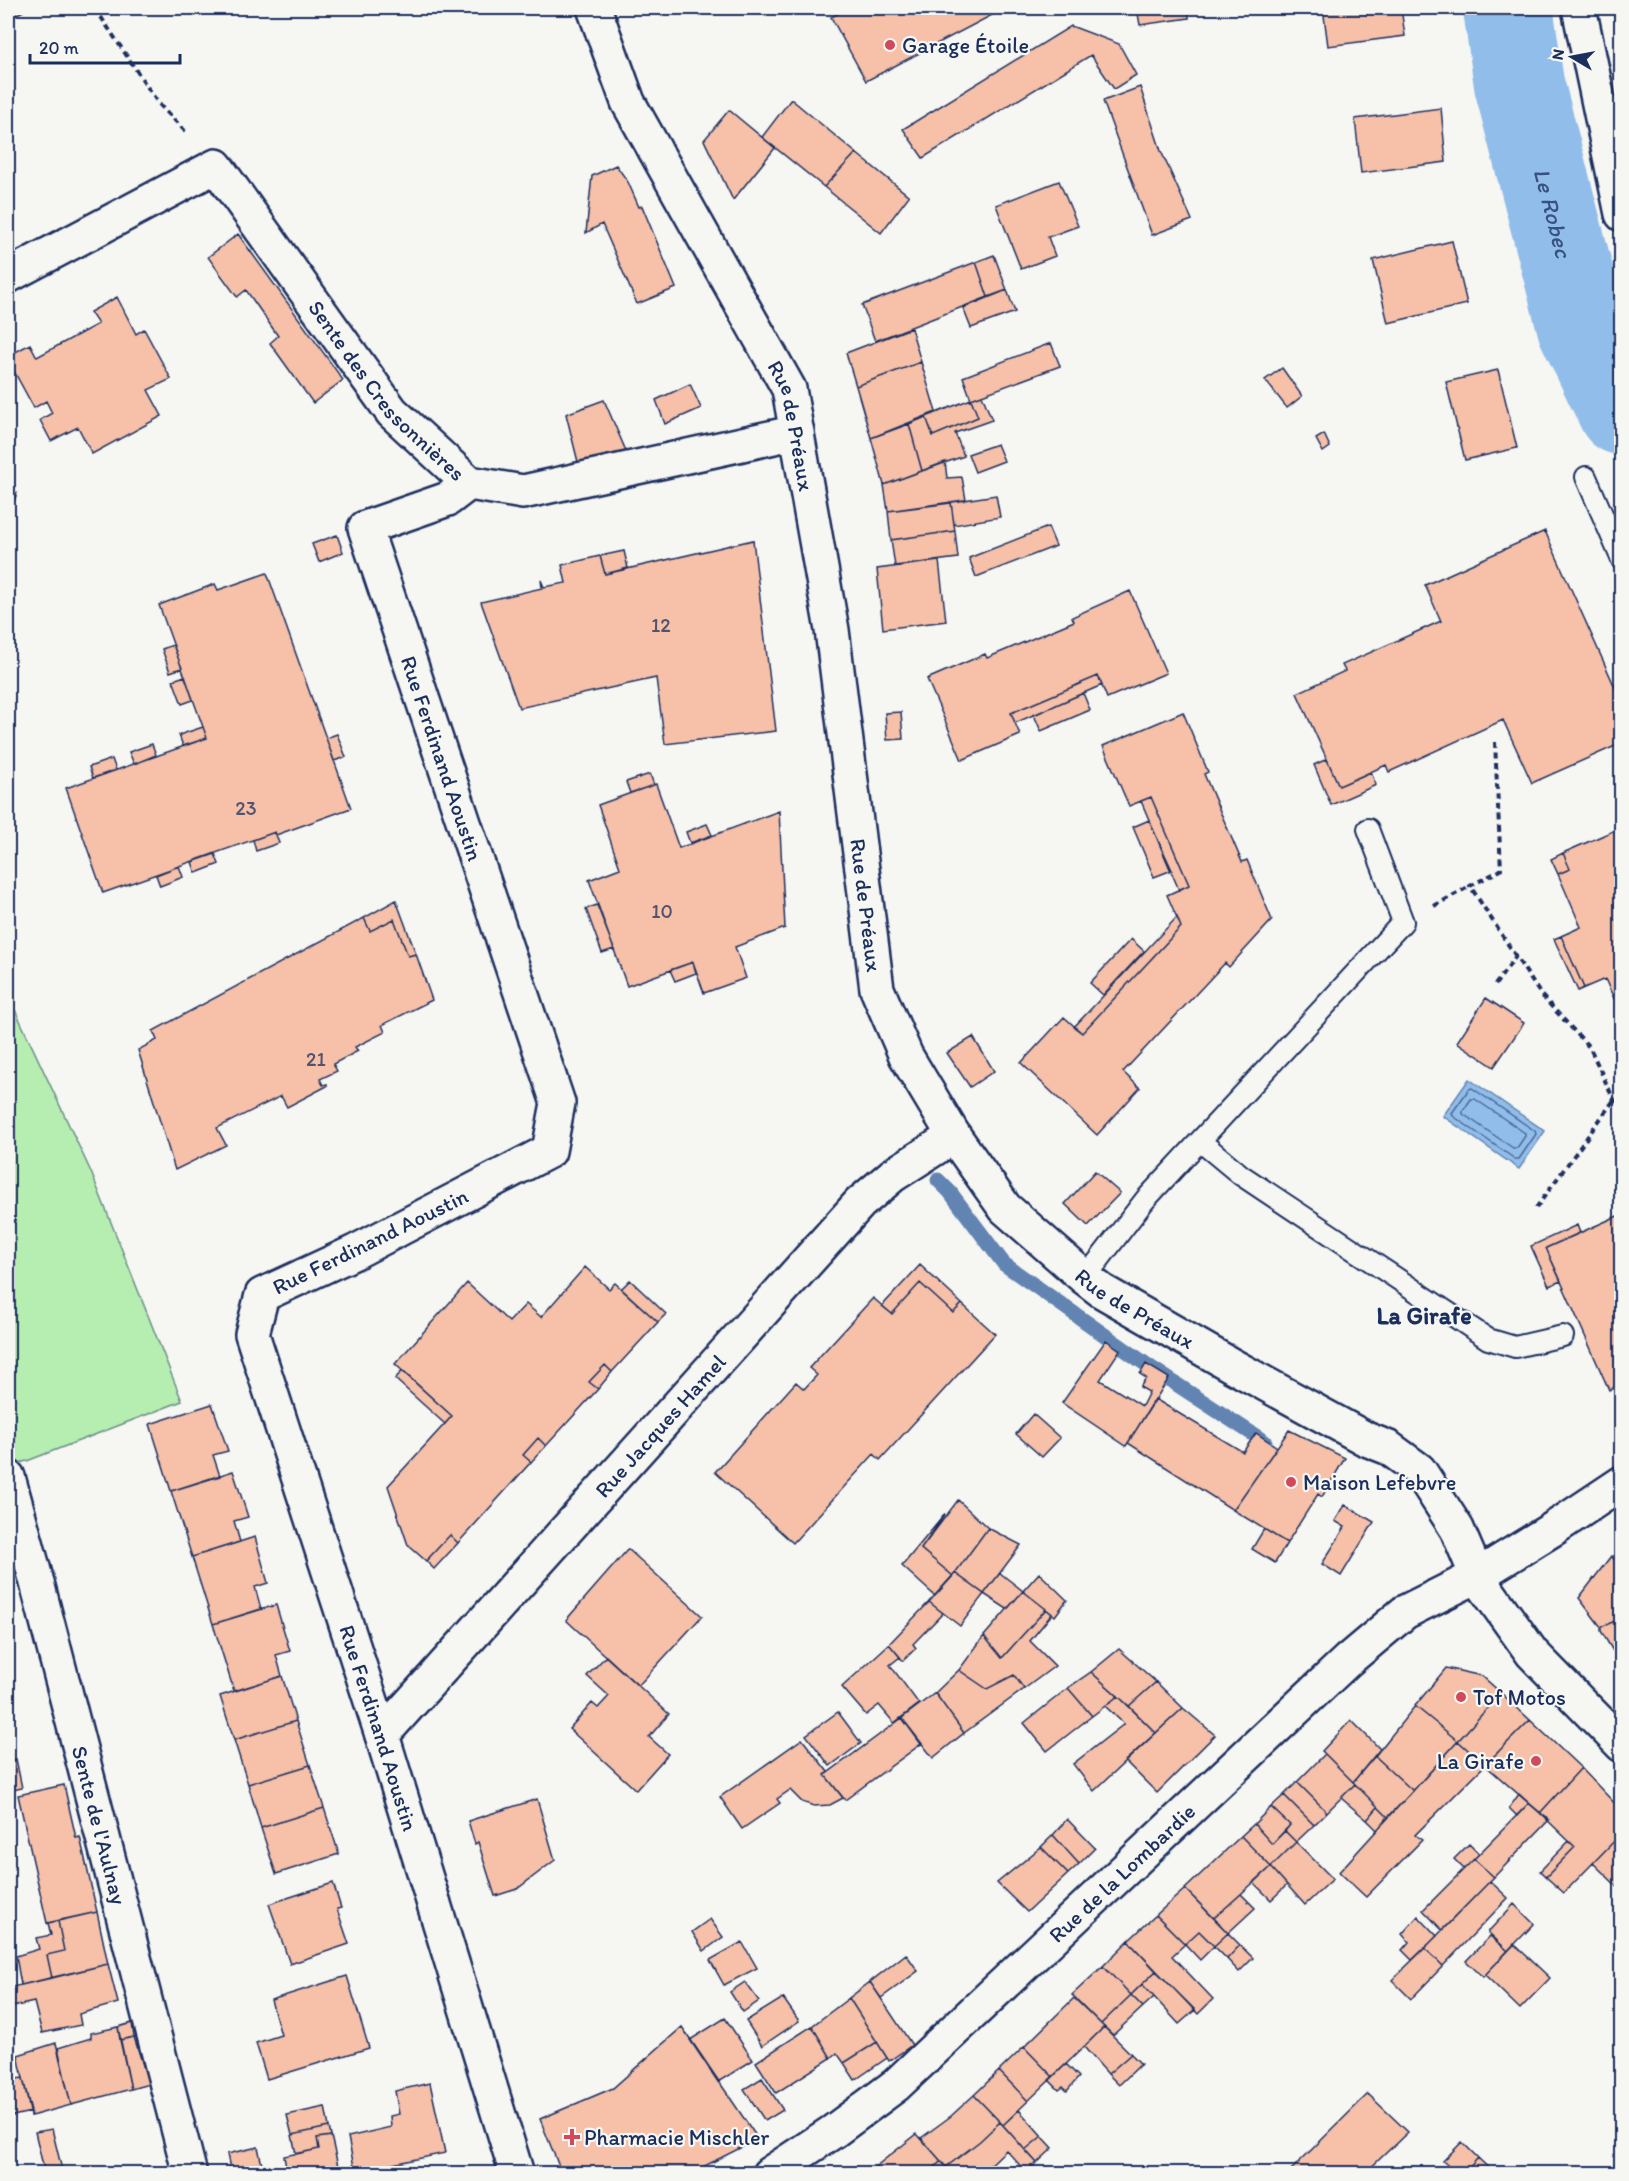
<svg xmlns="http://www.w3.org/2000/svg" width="1629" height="2181" font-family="Itim,sans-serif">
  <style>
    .green { fill: #b6edb0; stroke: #688e87; stroke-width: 1.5 }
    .water { fill: #91bdea; stroke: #6284b2; stroke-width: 1.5 }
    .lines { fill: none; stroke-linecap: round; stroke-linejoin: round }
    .shore { stroke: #4a6896; stroke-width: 1.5 }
    .stream { stroke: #6284b2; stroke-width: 15 }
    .river { stroke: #91bdea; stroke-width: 90 }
    .building { fill: #f6c0a9; stroke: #1b2f5e; stroke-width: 1.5 }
    .service-casing { stroke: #1b2f5e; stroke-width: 24 }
    .minor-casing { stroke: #1b2f5e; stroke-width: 38 }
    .tertiary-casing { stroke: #1b2f5e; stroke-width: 38 }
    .secondary-casing { stroke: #1b2f5e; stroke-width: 38 }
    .path { stroke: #1b2f5e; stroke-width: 4; stroke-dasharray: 6 4.5; stroke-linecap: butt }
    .service { stroke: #f6f6f2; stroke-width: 20 }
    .minor { stroke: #f6f6f2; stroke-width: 33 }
    .tertiary { stroke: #f6f6f2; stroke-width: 33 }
    .secondary { stroke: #f6f6f2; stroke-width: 33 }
    .poi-dot { fill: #d1495b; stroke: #f6f6f2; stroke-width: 2 }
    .labels { text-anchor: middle; stroke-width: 4.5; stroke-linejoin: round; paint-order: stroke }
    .number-label { font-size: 20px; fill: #525371 }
    .poi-label { font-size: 22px; fill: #1b2f5e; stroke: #f6f6f2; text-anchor: start }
    .street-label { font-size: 22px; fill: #1b2f5e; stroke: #f6f6f2 }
    .water-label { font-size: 24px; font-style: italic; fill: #385281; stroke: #f6f6f2 }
    .neighbourhood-label { font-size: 24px; font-weight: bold; fill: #1b2f5e; stroke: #f6f6f2 }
  </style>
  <rect width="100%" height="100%" fill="#f6f6f2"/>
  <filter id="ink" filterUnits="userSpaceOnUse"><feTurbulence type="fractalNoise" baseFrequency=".0167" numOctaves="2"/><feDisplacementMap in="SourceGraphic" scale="12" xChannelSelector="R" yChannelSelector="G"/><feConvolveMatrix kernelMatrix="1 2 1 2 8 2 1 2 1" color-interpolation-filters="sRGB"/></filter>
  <g filter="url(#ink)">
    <path class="green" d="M8,995L91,1172L182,1401L27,1461L9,1465L8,1460Z"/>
    <path class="water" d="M1469,1079L1545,1131L1519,1169L1443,1116Z"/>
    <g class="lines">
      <path class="shore" d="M1472,1088L1535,1131L1536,1134L1519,1159H1515L1453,1116L1452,1113L1469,1089Z
        M1471,1099H1475L1525,1133V1136L1517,1148H1513L1463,1114V1111Z"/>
      <path class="stream" d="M938,1180L950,1192L1004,1264L1147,1365L1265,1442"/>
      <path class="river" id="s1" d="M1508,8L1519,84L1582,326L1622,410"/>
    </g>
    <path class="building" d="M8,8H29L8,19Z
      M849,8H990L994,14L866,81L831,17Z
      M1137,8H1188L1189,18L1140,25Z
      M1323,8H1401L1405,36L1328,46Z
      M1071,26L1119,44L1136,75L1114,89L1091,55L923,158L903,129Z
      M1140,87L1161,151L1192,220L1152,235L1103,101Z
      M791,99L856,153L824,187L762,137Z
      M1441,108L1446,162L1361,173L1355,119Z
      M729,110L775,148L733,200L704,140Z
      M856,153L909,196L881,233L824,187Z
      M616,165L628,182L639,207L642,206L676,288L637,304L602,224L586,233L592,176Z
      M1059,181L1078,226L1048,237L1055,256L1021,269L996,205Z
      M238,234L343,380L313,403L270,343L278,336L246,290L237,297L208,257Z
      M1452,241L1467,304L1388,323L1373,260Z
      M994,255L1007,290L988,297L976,262Z
      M976,262L988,297L875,341L862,305Z
      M1007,290L1015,312L971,328L963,308Z
      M117,297L136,334L144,329L171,379L148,390L162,416L92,454L78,427L51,441L40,420L52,413L46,401L34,408L8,360V356L30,344L37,357L98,324L90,312Z
      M911,328L921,362L856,386L846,353Z
      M1051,343L1060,366L971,399L963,377Z
      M921,362L936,412L871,438L856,386Z
      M1282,368L1302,396L1287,408L1265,380Z
      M1498,370L1517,448L1465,460L1446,382Z
      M690,384L701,408L665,424L656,400Z
      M982,395L992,420L955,433L964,456L922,471L909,424L926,417L933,436L978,417L971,399Z
      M971,399L978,417L933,436L926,417Z
      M604,400L626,451L578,462L566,414Z
      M909,424L922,471L884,485L871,438Z
      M1324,434L1330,447L1323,452L1316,439Z
      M997,444L1004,461L975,472L968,454Z
      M945,462L947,478L962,477L966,500L888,511L884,485Z
      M8,491L17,493L8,516Z
      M996,495L1000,517L954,525L951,502Z
      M951,503L955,531L891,540L888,511Z
      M1048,527L1056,546L976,577L969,558Z
      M955,531L958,558L895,566L891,540Z
      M1545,531L1622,703V743L1532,783L1503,720L1389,772L1386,765L1339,786L1297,693L1345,671L1342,665L1441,621L1425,585Z
      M337,535L343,552L319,562L312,544Z
      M753,540L776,731L665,744L656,678L519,708L481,602L542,588L541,580L544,587L566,583L562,565L600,556L605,574Z
      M624,551L628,568L605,574L600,556Z
      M939,561L946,621L883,629L877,569Z
      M267,573L351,808L276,835L275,832L103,893L66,788L207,738L159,605L215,584L218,590Z
      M1130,591L1166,673L1107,698L1098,676L1011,713L1020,735L962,760L927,679L985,654L987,658L1074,621L1072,617Z
      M173,645L182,668L170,672L162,649Z
      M185,676L193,700L182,704L173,680Z
      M1098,676L1102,685L1015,723L1011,713Z
      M1083,693L1090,710L1041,731L1034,715Z
      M901,712L903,739L887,740L885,713Z
      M1183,712L1208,772L1204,774L1242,862L1247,860L1272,920L1229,967L1225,963L1123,1072L1140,1088L1097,1135L1021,1063L1064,1017L1082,1033L1181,927L1167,895L1189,885L1151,797L1129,806L1103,746Z
      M203,727L207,738L183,746L179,735Z
      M337,734L346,757L334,761L326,738Z
      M152,744L156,755L134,764L129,752Z
      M112,759L116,770L93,778L89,767Z
      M1327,759L1339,786L1371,772L1376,785L1331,805L1314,765Z
      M650,774L654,785L630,793L626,782Z
      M656,784L679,848L779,811L785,928L735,947L746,978L704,993L693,962L627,986L589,880L620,868L598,805Z
      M1151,797L1189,885L1179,890L1141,801Z
      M1149,820L1172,870L1154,877L1133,827Z
      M707,824L712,835L690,843L686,832Z
      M1622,827V1016L1605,979L1584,988L1561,936L1581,927L1558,874L1570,869L1563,853Z
      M275,832L279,843L256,851L253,840Z
      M1563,853L1570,869L1558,874L1551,859Z
      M215,854L219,864L196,873L192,862Z
      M179,866L183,877L160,886L156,875Z
      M396,900L416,954L408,956L394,919L370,931L364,918Z
      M597,905L614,949L602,953L586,909Z
      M1177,917L1181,927L1082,1033L1074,1027Z
      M364,918L370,931L394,919L408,956L416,954L432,1000L382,1025L385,1032L355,1047L358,1051L333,1064L337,1071L320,1079L323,1085L327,1084V1086L287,1107L281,1096L217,1128L226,1145L175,1170L138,1050L157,1040L153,1031Z
      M1561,936L1584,988L1578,991L1554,939Z
      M1131,939L1144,951L1103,995L1090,983Z
      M693,962L696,973L675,981L670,970Z
      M1486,998L1524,1023L1494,1067L1457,1042Z
      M973,1037L994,1071L970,1087L947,1053Z
      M1095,1171L1120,1193L1088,1226L1065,1204Z
      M1622,1214V1384L1609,1390L1546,1248Z
      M1577,1225L1580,1233L1546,1248L1561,1281L1549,1286L1531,1246Z
      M920,1265L962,1304L953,1313L920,1283L892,1314L882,1306Z
      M585,1267L609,1289L615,1283L658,1322L612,1372L605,1365L589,1382L598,1389L546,1446L538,1438L523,1455L531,1462L458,1543L450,1535L426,1561L408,1545L388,1486L452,1416L395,1364L467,1283L509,1322L526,1304L541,1317Z
      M630,1280L666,1314L658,1322L621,1289Z
      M920,1283L953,1313L962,1304L995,1334L880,1460L874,1454L793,1543L715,1472L796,1382L804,1389L817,1375L809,1368L873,1298L892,1314Z
      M1106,1340L1120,1350L1100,1380L1142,1406L1149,1392L1140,1387L1146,1378L1140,1374L1146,1364L1169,1378L1126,1446L1062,1403Z
      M605,1365L612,1372L598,1389L589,1382Z
      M402,1371L452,1416L445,1424L395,1379Z
      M1155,1399L1243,1452L1256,1433L1277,1447L1233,1510L1128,1443Z
      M212,1404L228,1451L213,1455L220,1476L171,1491L150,1424Z
      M1033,1414L1060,1438L1042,1457L1016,1434Z
      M1289,1430L1345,1458L1322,1497L1318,1494L1287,1543L1233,1510Z
      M538,1438L546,1446L531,1462L523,1455Z
      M233,1471L248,1517L234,1521L240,1542L192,1557L171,1491Z
      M958,1500L988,1528L953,1576L921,1549Z
      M1345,1505L1374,1522L1341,1576L1322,1564L1345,1527L1335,1521Z
      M945,1514L921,1549L953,1576L935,1596L902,1566Z
      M988,1528L1021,1545L984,1594L955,1573Z
      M1264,1529L1287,1543L1275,1563L1252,1549Z
      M450,1535L458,1543L434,1569L426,1561Z
      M255,1537L268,1583L255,1587L261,1609L213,1624L192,1557Z
      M628,1549L702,1616L638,1686L566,1620Z
      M1611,1556L1622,1567V1618L1601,1627L1579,1598Z
      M955,1573L984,1594L960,1626L929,1602Z
      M1000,1573L1023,1591L1007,1609L984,1594Z
      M1039,1573L1067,1600L1055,1616L1023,1591Z
      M1023,1591L1046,1609L1002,1658L984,1636Z
      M929,1602L943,1613L913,1644L916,1648L903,1661L889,1644Z
      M276,1605L290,1651L276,1655L282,1676L234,1691L213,1624Z
      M1046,1609L1052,1614L1030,1641L1055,1666L1024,1689L1014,1675L987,1689L959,1670L984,1636L1002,1658Z
      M1622,1618V1666L1601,1631V1627Z
      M889,1644L900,1657L890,1665L919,1704L894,1723L879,1705L866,1715L842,1687Z
      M1119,1649L1156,1682L1129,1706L1091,1672Z
      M606,1656L669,1714L649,1737L668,1754L636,1790L569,1729L592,1703L598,1708L609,1696L587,1676Z
      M1446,1668L1482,1676L1501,1693L1458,1741L1415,1706Z
      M959,1670L987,1689L1014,1675L1024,1689L964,1733L935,1693Z
      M1091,1672L1118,1696L1092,1716L1068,1688Z
      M282,1676L296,1721L234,1740L220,1696Z
      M1156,1682L1183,1708L1156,1733L1129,1706Z
      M1068,1688L1092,1716L1047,1751L1024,1723Z
      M935,1693L964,1733L933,1758L902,1718Z
      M1501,1693L1530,1720L1485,1765L1458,1741Z
      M1118,1696L1156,1733L1094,1791L1073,1764L1124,1724L1105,1706Z
      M1415,1706L1458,1741L1413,1791L1375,1756Z
      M1183,1708L1215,1735L1157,1793L1125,1761Z
      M838,1712L861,1743L830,1766L806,1735Z
      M902,1718L921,1744L845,1800L825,1775Z
      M1351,1720L1380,1749L1353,1782L1322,1751Z
      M1530,1720L1581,1768L1540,1813L1485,1765Z
      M296,1721L310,1765L248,1784L234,1740Z
      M802,1739L828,1772L825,1775L843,1798L830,1805L814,1806L802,1802L790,1790L777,1799L780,1803L742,1829L720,1797Z
      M1458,1741L1485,1765L1415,1835L1422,1840L1366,1897L1339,1872Z
      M1325,1754L1355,1784L1327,1812L1297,1782Z
      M1375,1756L1413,1791L1388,1817L1353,1782Z
      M16,1759L22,1788L8,1791V1761Z
      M310,1765L324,1808L261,1828L248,1784Z
      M1581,1768L1622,1811V1833L1564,1893L1546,1877L1575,1847L1540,1813Z
      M1297,1782L1327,1812L1314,1825L1284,1795Z
      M1355,1784L1378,1807L1367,1820L1341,1798Z
      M64,1785L76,1838L80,1837L97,1912L47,1923L18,1795Z
      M1519,1794L1529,1803L1517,1816L1509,1808Z
      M1284,1795L1314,1825L1296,1842L1285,1831L1290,1825L1271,1807Z
      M537,1799L555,1860L517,1889L495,1896L478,1842L475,1844L468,1821Z
      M1529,1803L1549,1820L1494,1877L1474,1859Z
      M1271,1807L1290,1825L1272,1844L1254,1824Z
      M1378,1807L1388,1817L1377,1830L1367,1820Z
      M324,1808L339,1854L276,1874L261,1828Z
      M1067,1819L1095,1848L1079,1864L1053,1835Z
      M1254,1824L1272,1844L1285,1831L1296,1842L1271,1867L1241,1836Z
      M1622,1833V1891L1593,1863Z
      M1053,1835L1079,1864L1068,1874L1041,1847Z
      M1241,1836L1271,1867L1214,1918L1185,1889Z
      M1569,1841L1575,1847L1546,1877L1540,1871Z
      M1296,1842L1333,1879L1305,1905L1271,1867Z
      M1469,1844L1479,1854L1464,1869L1454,1859Z
      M1041,1847L1068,1874L1027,1912L997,1883Z
      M1474,1859L1494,1877L1442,1930L1423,1910Z
      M1271,1867L1287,1885L1271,1900L1254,1883Z
      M1490,1881L1508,1898L1443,1966L1425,1948Z
      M333,1883L341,1908L337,1909L349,1944L290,1964L269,1904Z
      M1185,1889L1228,1933L1214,1946L1199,1931L1185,1944L1156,1915Z
      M1241,1894L1255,1908L1228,1933L1214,1918Z
      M1514,1904L1534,1924L1508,1951L1488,1932Z
      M97,1912L108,1964L52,1978L47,1955L64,1951L58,1921Z
      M1156,1915L1185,1944L1172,1956L1213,1999L1198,2014L1128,1941Z
      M1418,1916L1437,1936L1412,1960L1402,1950L1409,1942L1402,1934Z
      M710,1919L723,1937L704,1951L692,1932Z
      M58,1921L64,1951L47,1955L52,1978L21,1985L16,1956L39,1949L36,1938L51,1935L48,1923Z
      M1199,1931L1214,1946L1200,1960L1185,1944Z
      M1228,1933L1240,1945L1227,1959L1214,1946Z
      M1490,1936L1508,1951L1483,1977L1466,1961Z
      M1128,1941L1156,1971L1131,1995L1103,1966Z
      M742,1942L757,1968L724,1985L710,1960Z
      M1514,1944L1550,1978L1520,2009L1485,1975Z
      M1240,1945L1253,1958L1239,1972L1227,1959Z
      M1425,1948L1443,1966L1411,1999L1392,1980Z
      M906,1954L918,1971L881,1998L870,1982Z
      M108,1964L118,2003L79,2014L81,2025L42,2033L34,2002L8,2008V1988Z
      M1103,1966L1131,1995L1101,2024L1072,1995Z
      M1156,1971L1195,2010L1179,2024L1142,1984Z
      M347,1976L369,2048L267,2079L256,2043L281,2035L271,2000Z
      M745,1982L759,2001L743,2012L730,1992Z
      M870,1982L912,2045L889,2061L849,1998Z
      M1142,1984L1154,1997L1143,2007L1131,1995Z
      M1131,1995L1143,2007L1113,2035L1101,2024Z
      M783,1998L799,2021L762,2046L746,2021Z
      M849,1998L877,2042L844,2063L837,2053L831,2058L812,2026Z
      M1074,1998L1104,2027L1053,2077L1024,2047Z
      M725,2018L753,2060L718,2082L690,2040Z
      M132,2023L134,2037L120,2040L118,2027Z
      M812,2026L831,2058L776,2093L756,2062Z
      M118,2027L131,2089L71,2105L58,2048L91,2038V2033Z
      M682,2027L758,2139L689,2174H562L540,2119L613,2088Z
      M1104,2027L1131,2054L1108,2074L1084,2047Z
      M134,2037L149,2084L131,2089L120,2040Z
      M877,2042L887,2058L855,2080L844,2063Z
      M56,2043L71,2105L31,2116L18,2055Z
      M1024,2047L1053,2077L1028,2101L999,2071Z
      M1131,2054L1141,2064L1119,2085L1108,2074Z
      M1066,2064L1079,2077L1067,2091L1063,2087L1059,2090L1049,2080Z
      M999,2071L1028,2101L1003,2125L974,2095Z
      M23,2078L31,2112L8,2117V2080Z
      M762,2078L783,2110L765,2121L744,2089Z
      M430,2083L445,2153L355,2172L348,2137L391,2127L390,2116L399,2114L395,2091Z
      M1368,2094L1408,2132L1364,2174H1287Z
      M974,2095L1000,2122L980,2141L946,2167L921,2138L951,2116Z
      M325,2107L329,2127L292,2135L287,2115Z
      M1019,2110L1042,2136L1025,2150L1003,2125Z
      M1000,2122L1037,2163L1026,2172L1006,2150L981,2174H952L946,2167L980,2141Z
      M329,2127L331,2136L317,2138L319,2149L296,2154L292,2135Z
      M52,2129L63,2174H45L35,2132Z
      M917,2134L941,2161L933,2169L937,2174H866Z
      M331,2136L338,2166L302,2174H287L284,2156L319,2149L317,2138Z
      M1042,2136L1053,2148L1037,2163L1025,2150Z
      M1462,2142L1478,2158L1463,2174H1456L1443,2161Z
      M258,2147L264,2174H231L227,2154Z
      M1478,2158L1495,2174H1463Z
      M941,2161L946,2167L952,2174H937L933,2169Z"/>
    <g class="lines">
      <g class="service-casing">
        <path id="service" d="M1586,477L1622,560
          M1200,1141L1241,1175L1488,1339L1515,1347L1563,1336
          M1085,1278L1145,1200L1403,922L1368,829"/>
      </g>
      <g class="minor-casing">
        <g id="minor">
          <path d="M1579,8L1622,214"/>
          <path id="s2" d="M8,276L216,166L392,412L469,483L523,492L797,432"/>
          <path id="s3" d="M469,483L448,499L365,528L558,1103L549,1151L355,1252L262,1295L252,1334L382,1735L517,2174"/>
          <path id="s4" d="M8,1477L35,1575L190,2174"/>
          <path id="s5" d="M382,1735L860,1203L893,1175L954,1136"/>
        </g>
      </g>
      <g class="tertiary-casing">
        <g id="tertiary">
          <path id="s6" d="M594,8L628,102L789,389L832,630L877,989L906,1056L954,1136L1005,1208L1085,1278L1102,1291L1231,1365L1366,1439L1389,1448L1419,1470L1457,1529L1477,1576"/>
        </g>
      </g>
      <g class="secondary-casing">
        <g id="secondary">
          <path d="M1477,1576L1532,1653L1622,1745"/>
          <path id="s7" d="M769,2174L834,2131L896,2085L1348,1660L1405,1612L1477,1576L1556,1527L1622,1483"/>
        </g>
      </g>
      <path class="path" d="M95,8L158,103L186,132
        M1495,742L1501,870L1470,886L1541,995L1590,1048L1614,1100L1622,1105
        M1434,906L1470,886
        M1495,985L1516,956
        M1536,1208L1614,1100L1622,1097"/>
      <use href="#service" class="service"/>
      <use href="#minor" class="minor"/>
      <use href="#tertiary" class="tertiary"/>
      <use href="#secondary" class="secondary"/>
    </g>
  </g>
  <g class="poi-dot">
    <circle cx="890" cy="45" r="6"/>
    <circle cx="1291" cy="1482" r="6"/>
    <circle cx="1461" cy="1697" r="6"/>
    <circle cx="1536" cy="1761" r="6"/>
    <path d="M569 2128h6v6h6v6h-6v6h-6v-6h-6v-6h6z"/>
  </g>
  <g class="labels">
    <g class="number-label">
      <text x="661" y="632">12</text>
      <text x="246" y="815">23</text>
      <text x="662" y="918">10</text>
      <text x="316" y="1066">21</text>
    </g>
    <g class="poi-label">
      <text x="902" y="53">Garage Étoile</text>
      <text x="1303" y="1490">Maison Lefebvre</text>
      <text x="1473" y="1705">Tof Motos</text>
      <text x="1524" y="1769" text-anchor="end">La Girafe</text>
      <text x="584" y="2145">Pharmacie Mischler</text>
    </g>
    <g class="street-label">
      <text dy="8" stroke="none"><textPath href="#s2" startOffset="518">Sente des Cressonnières</textPath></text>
      <text dy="8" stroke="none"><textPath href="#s6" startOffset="465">Rue de Préaux</textPath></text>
      <text dy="8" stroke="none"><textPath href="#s3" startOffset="357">Rue Ferdinand Aoustin</textPath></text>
      <text dy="8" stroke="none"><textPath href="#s6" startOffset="951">Rue de Préaux</textPath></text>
      <text transform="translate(370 1241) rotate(-26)" y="8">Rue Ferdinand Aoustin</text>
      <text dy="8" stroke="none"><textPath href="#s6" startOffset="1455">Rue de Préaux</textPath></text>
      <text dy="8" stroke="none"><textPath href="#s5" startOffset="416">Rue Jacques Hamel</textPath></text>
      <text dy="8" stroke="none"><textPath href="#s3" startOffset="1545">Rue Ferdinand Aoustin</textPath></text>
      <text dy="8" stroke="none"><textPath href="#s4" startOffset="360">Sente de l'Aulnay</textPath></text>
      <text dy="8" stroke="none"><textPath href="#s7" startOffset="465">Rue de la Lombardie</textPath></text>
    </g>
    <g class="water-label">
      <text dy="8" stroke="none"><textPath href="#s1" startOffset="210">Le Robec</textPath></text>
    </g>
    <g class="neighbourhood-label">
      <text x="1424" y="1324">La Girafe</text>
    </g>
  </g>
  <rect width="1629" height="2181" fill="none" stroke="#f6f6f2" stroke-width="30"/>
  <rect x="15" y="15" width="1599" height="2151" fill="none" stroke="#1b2f5e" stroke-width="2" filter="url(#ink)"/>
  <g transform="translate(1572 57) rotate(280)" stroke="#f6f6f2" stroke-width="4.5" paint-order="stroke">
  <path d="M0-4.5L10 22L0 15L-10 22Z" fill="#1b2f5e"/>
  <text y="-9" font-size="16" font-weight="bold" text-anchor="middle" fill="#1b2f5e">N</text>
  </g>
  <path d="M30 54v9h150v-9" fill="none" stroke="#1b2f5e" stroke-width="3"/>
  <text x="39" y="54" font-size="18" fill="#1b2f5e" stroke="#f6f6f2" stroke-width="4.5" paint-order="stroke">20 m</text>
</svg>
